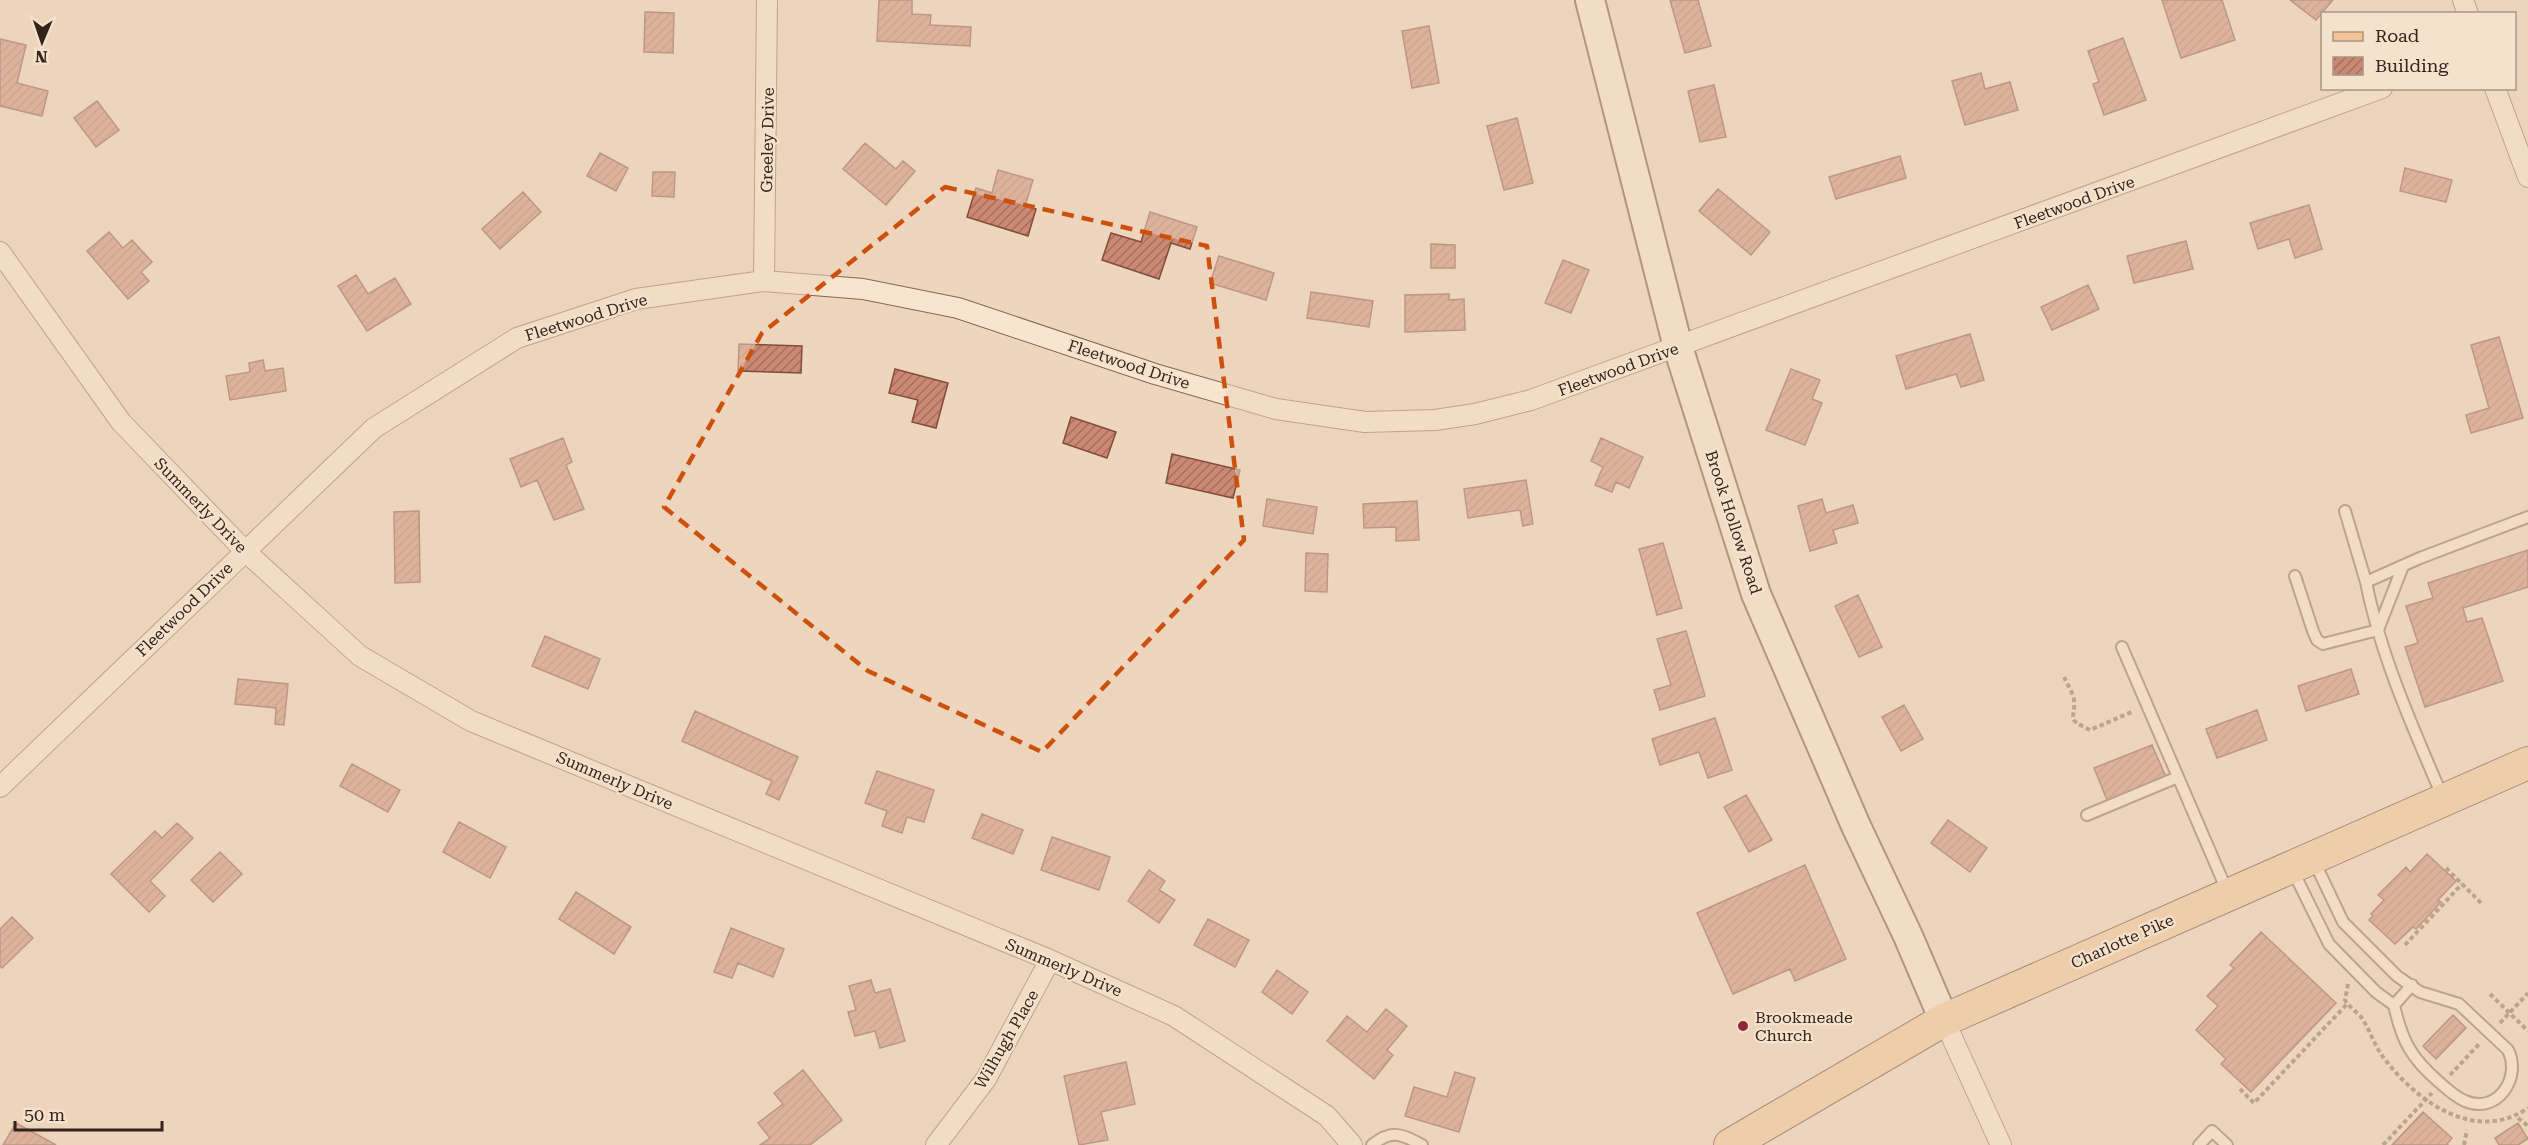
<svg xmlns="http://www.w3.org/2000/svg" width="2528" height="1145" font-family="'Roboto Serif',serif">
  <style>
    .building { fill: url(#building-hatch); stroke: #834c3c; stroke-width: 1.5 }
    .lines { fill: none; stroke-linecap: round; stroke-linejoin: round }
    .lane-casing { stroke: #846756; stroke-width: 14 }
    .street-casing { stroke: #846756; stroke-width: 22 }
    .secondary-casing { stroke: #66483a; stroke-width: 32 }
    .primary-casing { stroke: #52362b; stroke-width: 34 }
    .path { stroke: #846756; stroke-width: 4; stroke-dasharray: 4.5 3; stroke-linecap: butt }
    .lane { stroke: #f8e5cf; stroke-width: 10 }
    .street { stroke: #f8e5cf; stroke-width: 20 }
    .secondary { stroke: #f8e5cf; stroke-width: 28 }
    .primary { stroke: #f2c493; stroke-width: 32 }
    .marked { fill: none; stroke: #cd510e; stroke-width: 4.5; stroke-dasharray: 12 8; stroke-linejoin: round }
    .poi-dot { fill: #93273a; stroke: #f5e2cc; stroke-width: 2 }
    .labels { text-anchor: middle; stroke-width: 4.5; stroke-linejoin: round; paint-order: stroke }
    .street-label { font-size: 16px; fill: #34231b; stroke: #f5e2cc }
    .poi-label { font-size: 16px; fill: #34231b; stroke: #f5e2cc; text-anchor: start }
  </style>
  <defs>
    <pattern id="building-hatch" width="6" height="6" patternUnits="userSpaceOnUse" patternTransform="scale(1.5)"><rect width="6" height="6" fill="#cb8872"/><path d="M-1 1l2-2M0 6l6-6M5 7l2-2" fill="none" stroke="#a66f5d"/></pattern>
  </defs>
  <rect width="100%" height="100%" fill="#edd6bd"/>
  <path class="building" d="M879,0H912V14L931,15L930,25L971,27L970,46L877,41Z
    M1670,0H1698L1711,46L1685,53Z
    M2162,0H2222L2235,40L2181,58Z
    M2290,0H2333L2316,20Z
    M645,12L674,13L673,53L644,52Z
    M1429,26L1439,83L1412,88L1402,31Z
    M2123,38L2146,100L2104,115L2093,84L2099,82L2088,51Z
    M0,39L26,45L17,83L48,91L42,116L0,106Z
    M1981,73L1985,89L2010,82L2018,110L1965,125L1952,81Z
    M1714,85L1726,137L1700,142L1688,91Z
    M97,101L119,130L96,147L74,118Z
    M1517,118L1533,183L1504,190L1487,126Z
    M865,143L896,169L903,161L915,171L886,205L843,169Z
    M600,153L628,168L616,191L587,176Z
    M1900,156L1906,178L1836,199L1829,177Z
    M2405,168L2452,180L2446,202L2400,191Z
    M998,170L1033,180L1025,206L1036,209L1028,236L967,217L976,188L992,193Z
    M653,172H675L674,197L652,196Z
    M1718,189L1770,232L1751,255L1699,211Z
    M523,192L541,212L500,249L482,229Z
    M2309,205L2322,249L2295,258L2289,239L2258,249L2250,223Z
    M1150,212L1197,227L1190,249L1171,243L1159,279L1102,260L1111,233L1141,242Z
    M109,232L123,248L132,240L152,262L141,272L149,281L128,299L87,251Z
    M2186,241L2193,269L2134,283L2127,256Z
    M1431,244L1455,245V268H1431Z
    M1219,256L1274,273L1266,300L1210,283Z
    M1563,260L1589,270L1571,313L1545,303Z
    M356,275L368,294L395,278L411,304L367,331L338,286Z
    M2088,285L2099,309L2052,330L2041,307Z
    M1311,292L1373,301L1369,327L1307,318Z
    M1449,294V300L1464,299L1465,330L1405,332V295Z
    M1970,334L1984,380L1961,387L1956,374L1906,389L1896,356Z
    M2499,337L2523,418L2471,433L2466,415L2489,408L2471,345Z
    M739,344L802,346L801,373L738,371Z
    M263,360L265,371L283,368L286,391L230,400L226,376L250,372L249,363Z
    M895,369L948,383L936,428L912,422L918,400L889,393Z
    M1791,369L1820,380L1812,399L1822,403L1805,445L1766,430Z
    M1071,417L1116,432L1107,458L1063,443Z
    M563,438L572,462L566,465L584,509L554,520L537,480L521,487L510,459Z
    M1601,438L1643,457L1629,488L1616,482L1612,492L1595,485L1603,467L1591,461Z
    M1172,454L1240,470L1233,498L1166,483Z
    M1526,480L1533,524L1523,526L1520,510L1468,518L1464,489Z
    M1267,499L1317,507L1313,534L1263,526Z
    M1822,499L1826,513L1853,505L1858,523L1833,530L1837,543L1810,551L1798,506Z
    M1417,501L1419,540L1396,541V527L1364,528L1363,504Z
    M419,511L420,582L395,583L394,512Z
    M1663,543L1682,608L1657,615L1639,549Z
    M2528,550V587L2463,608L2467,622L2482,618L2503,681L2425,707L2405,647L2418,643L2406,606L2433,598L2428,583Z
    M1306,553L1328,554L1327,592L1305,591Z
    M1858,595L1882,647L1859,657L1835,606Z
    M1686,631L1705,696L1660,710L1654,690L1671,685L1657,639Z
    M545,636L600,659L588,689L532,666Z
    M2351,669L2359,694L2306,711L2298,686Z
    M238,679L288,684L284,725L275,724L276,708L235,704Z
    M1904,705L1923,739L1901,751L1882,717Z
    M2257,710L2267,740L2217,758L2206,729Z
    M695,711L798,757L779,800L766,794L772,781L682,741Z
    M1715,718L1732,770L1708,778L1699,752L1660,765L1652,739Z
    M2152,745L2166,777L2107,800L2094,768Z
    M352,764L400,790L388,812L340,786Z
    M877,771L934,790L924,822L907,817L902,833L882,826L887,811L865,803Z
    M1746,795L1772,840L1749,852L1724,807Z
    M982,814L1023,830L1013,854L972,838Z
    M1948,820L1987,848L1970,872L1931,843Z
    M459,822L506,847L490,878L443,852Z
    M177,823L193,838L150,881L165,896L149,912L111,874L155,831L162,838Z
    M1052,837L1110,857L1099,890L1041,870Z
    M220,852L242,874L213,902L191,880Z
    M2427,854L2456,881L2438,900L2441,902L2416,929L2413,927L2395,944L2369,920L2373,916L2371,914L2384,900L2378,895L2406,867L2410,872Z
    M1805,865L1846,959L1795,981L1790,969L1733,994L1697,913Z
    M1149,870L1165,881L1159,890L1175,900L1159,923L1128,901Z
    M576,892L631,927L614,954L559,919Z
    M12,917L33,938L2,968L0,966V929Z
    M1208,919L1249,940L1235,967L1194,945Z
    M731,928L784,949L773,977L738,963L732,978L714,972Z
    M2261,932L2336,1003L2251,1092L2221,1064L2226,1059L2196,1030L2218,1006L2207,996L2234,968L2230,965Z
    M1277,970L1308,992L1292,1014L1262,992Z
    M871,980L875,993L890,989L905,1041L880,1048L875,1031L855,1036L848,1012L856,1010L849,986Z
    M1386,1009L1407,1026L1387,1050L1393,1055L1374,1079L1327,1041L1347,1016L1367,1032Z
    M2453,1015L2466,1028L2436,1059L2423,1046Z
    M1126,1062L1135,1104L1101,1112L1108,1140L1079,1145L1064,1076Z
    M803,1070L842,1120L810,1145H760L770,1138L758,1123L783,1104L774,1093Z
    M1455,1072L1475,1078L1459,1132L1405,1116L1414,1087L1447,1097Z
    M2423,1112L2452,1138L2447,1144L2448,1145H2392Z
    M16,1123L56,1145H3Z
    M2518,1123L2528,1139L2518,1145H2499L2495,1138Z"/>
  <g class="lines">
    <g class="lane-casing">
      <path id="lane" d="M2345,511L2366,582
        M2295,576L2313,631L2317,640L2323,644L2378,630L2403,566
        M2122,647L2228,893
        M2443,798C2413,728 2381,657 2366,582L2420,558L2528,517
        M2087,815L2178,777
        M2292,869L2329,944L2376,992L2394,1005C2402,1041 2411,1058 2439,1082C2447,1089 2455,1097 2465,1101C2497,1115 2522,1078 2508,1050L2459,1004L2420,992L2397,976L2343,922L2314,861
        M2394,1005L2412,985
        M1372,1145C1392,1129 1401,1134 1422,1145
        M2199,1145L2212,1131L2227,1145"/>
    </g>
    <g class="street-casing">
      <path id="street" d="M2463,0L2468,14
        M2495,88L2528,177
        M0,252L121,422L245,551L360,656L471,721L1050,960L1174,1016L1327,1116L1352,1145
        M764,281L767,0
        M0,787L374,428L517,338L636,299L764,281L863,289L958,308L1155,374L1276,409L1365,422L1435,420L1475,414L1531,400L2382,88
        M1944,1020L2001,1145
        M936,1145L986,1079L1050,960"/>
    </g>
    <g class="secondary-casing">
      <path id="secondary" d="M1590,0L1678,347L1756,594L1856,826L1908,936L1944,1020"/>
    </g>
    <g class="primary-casing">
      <path id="primary" d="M1730,1145L1944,1020L2528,763"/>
    </g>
    <path class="path" d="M2064,677C2067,684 2073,693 2074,700C2076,721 2064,717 2090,730L2134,711
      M2446,868L2482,904
      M2405,945L2462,884
      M2348,984L2345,1000C2349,1007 2356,1011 2361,1017C2369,1028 2373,1042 2381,1054C2413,1099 2474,1145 2528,1108
      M2490,994L2528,1031
      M2500,1023L2528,993
      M2450,1075L2480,1043
      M2240,1089L2254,1103L2347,1004
      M2518,1118L2528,1126
      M2383,1145L2432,1093
      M2464,1145L2467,1130"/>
    <use href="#lane" class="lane"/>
    <use href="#street" class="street"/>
    <use href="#secondary" class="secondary"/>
    <use href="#primary" class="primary"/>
  </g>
  <path d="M0 0H2528V1145H0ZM945,187L1207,246L1244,540L1042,752L868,671L664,507L762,333Z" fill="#edd6bd" fill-opacity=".55" fill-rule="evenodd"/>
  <path class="marked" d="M945,187L1207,246L1244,540L1042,752L868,671L664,507L762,333Z"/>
  <circle class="poi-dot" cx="1743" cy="1026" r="6"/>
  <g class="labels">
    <g class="street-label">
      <text transform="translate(767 140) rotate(-89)" y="6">Greeley Drive</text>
      <text transform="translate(2074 202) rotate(-20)" y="6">Fleetwood Drive</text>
      <text transform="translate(586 317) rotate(-17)" y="6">Fleetwood Drive</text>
      <text transform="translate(1129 364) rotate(18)" y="6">Fleetwood Drive</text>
      <text transform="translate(1618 369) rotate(-20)" y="6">Fleetwood Drive</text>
      <text transform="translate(201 505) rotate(46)" y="6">Summerly Drive</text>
      <text transform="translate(1734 522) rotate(72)" y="6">Brook Hollow Road</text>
      <text transform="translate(184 609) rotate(-44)" y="6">Fleetwood Drive</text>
      <text transform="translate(615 780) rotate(23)" y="6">Summerly Drive</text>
      <text transform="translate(2122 941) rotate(-24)" y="6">Charlotte Pike</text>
      <text transform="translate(1064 967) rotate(23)" y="6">Summerly Drive</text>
      <text transform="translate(1006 1039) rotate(-60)" y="6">Wilhugh Place</text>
    </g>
    <g class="poi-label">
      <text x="1755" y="1023">Brookmeade<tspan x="1755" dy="18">Church</tspan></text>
    </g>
  </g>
  <rect x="2321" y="12" width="195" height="78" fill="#f5e2cc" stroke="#a89685" stroke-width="1.5"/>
  <rect x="2333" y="32" width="30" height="9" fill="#f2c493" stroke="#a89685" stroke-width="1.5"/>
  <text x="2375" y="42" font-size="18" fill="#34231b">Road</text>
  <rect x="2333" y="57" width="30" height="18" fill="url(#building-hatch)" stroke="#a89685" stroke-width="1.5"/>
  <text x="2375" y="72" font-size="18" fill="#34231b">Building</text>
  <g transform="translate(42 42) rotate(182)" stroke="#f5e2cc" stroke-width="4.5" paint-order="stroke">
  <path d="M0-4.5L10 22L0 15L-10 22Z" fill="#34231b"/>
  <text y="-9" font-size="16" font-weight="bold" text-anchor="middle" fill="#34231b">N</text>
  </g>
  <path d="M15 1121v9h147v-9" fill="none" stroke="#34231b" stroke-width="3"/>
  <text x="24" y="1121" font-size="18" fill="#34231b" stroke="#f5e2cc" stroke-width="4.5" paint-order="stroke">50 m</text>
</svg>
